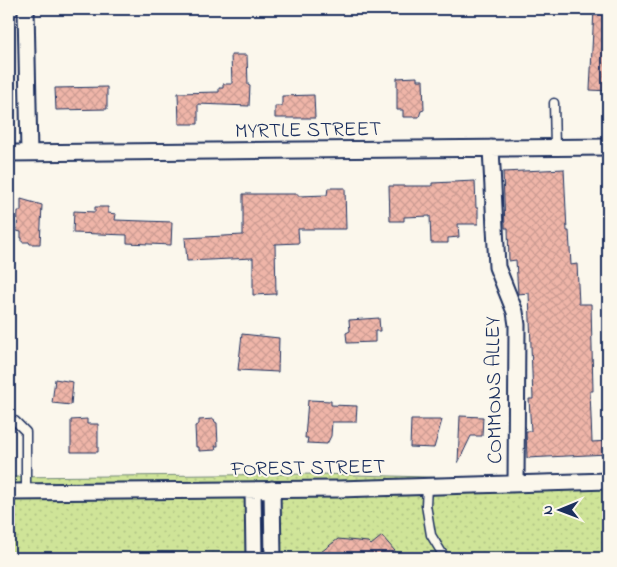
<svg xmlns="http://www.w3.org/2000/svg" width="617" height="567" font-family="'Indie Flower',sans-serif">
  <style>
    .grass { fill: url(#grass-dots); stroke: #758a7b }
    .building { fill: url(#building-cross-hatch); stroke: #1b2f5e }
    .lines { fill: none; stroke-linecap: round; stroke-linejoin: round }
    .service-casing { stroke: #1b2f5e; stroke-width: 11 }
    .minor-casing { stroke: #1b2f5e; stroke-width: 19 }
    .service { stroke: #fbf7ec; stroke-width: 8 }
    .minor { stroke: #fbf7ec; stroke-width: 15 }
    .labels { text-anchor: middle; stroke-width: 4; stroke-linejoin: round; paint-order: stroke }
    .street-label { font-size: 21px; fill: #1b2f5e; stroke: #fbf7ec }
  </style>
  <defs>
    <pattern id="grass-dots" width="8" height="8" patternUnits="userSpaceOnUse" patternTransform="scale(1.25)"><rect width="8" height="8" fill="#cfe498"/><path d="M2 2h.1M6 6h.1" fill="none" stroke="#b1c485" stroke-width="1.8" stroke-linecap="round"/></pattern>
    <pattern id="building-cross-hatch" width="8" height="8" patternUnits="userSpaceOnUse" patternTransform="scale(1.25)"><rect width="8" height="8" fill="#efb5a8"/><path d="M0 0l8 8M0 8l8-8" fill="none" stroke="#cc9c93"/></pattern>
  </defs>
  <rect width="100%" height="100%" fill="#fbf7ec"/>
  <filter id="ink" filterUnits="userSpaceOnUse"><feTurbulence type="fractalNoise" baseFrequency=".02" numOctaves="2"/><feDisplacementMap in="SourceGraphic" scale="10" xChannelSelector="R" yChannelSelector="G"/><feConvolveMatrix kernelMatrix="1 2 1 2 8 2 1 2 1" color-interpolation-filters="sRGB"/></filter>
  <g filter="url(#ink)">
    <path class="grass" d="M319,474L608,482V558H9V477Z"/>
    <path class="building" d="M594,9H608V91L590,90Z
      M231,55H247L248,85L250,86L249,106L198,104V124H179L178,93L219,92V88H223V84H232Z
      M417,77V80H423L424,110L421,111L419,117H403V110H397V78Z
      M107,87V109L56,110L55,88Z
      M314,95L315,118H275V106H282V96Z
      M564,169L567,231H569L571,265L577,264L579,304H591L593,391H590L592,442L608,441V454L527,458L526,431H531L529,399H533L529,293L518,294L516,260L509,261L508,228H505L503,172Z
      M475,181L476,208H478V224H458L459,237L448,238V243H431L430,216L404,217V221H390L389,186H432V183Z
      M328,188H345L346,229H298L299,243L275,244L276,294L253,295V258L187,261L185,238L243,235V194H298V196L327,195Z
      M21,199L42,205L40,244H30L29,242H22V238H21V232L17,231L18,211H21Z
      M95,207H108V213L116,214L115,220L172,222L171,245L127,243V235L73,233L74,211L95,212Z
      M379,318L380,331H375V342L347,343L346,333L350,331L349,320Z
      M242,334L279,338L278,372L238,370Z
      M55,379L73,382L71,405L52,403Z
      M308,400L331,401V405L357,406L356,422H332L331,436L327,444L307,443L308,438H305Z
      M460,416L483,417L482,436H471L458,463Z
      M87,419V424H98V452H71V420Z
      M214,419L215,422L217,423L218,446H215L216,450L199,451V447H196L195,426L199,424V420Z
      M411,420H442L434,448L410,447Z
      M382,536L401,558H313L338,539L368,542L371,545Z"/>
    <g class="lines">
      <g class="service-casing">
        <path id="service" d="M554,103L555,148
          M9,421H15L26,432V492
          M427,487L426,505L431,535L445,558"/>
      </g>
      <g class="minor-casing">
        <path id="minor" d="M26,9L29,153
          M491,148L497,267L515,312L517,325L516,484
          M9,153L608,147
          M272,489L273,558
          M253,490L254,558
          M9,492L338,489L608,481"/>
      </g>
      <use href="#service" class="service"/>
      <use href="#minor" class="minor"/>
    </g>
  </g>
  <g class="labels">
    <g class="street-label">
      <text transform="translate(308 129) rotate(-1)" y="7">MYRTLE STREET</text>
      <text transform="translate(493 390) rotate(-91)" y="7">COMMONS ALLEY</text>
      <text transform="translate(308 467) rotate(-1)" y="7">FOREST STREET</text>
    </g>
  </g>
  <rect width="617" height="567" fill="none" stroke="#fbf7ec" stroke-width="30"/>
  <rect x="15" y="15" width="587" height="537" fill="none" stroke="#1b2f5e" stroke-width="2" filter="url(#ink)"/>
  <g transform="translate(560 510) rotate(269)" stroke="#fbf7ec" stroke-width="4" paint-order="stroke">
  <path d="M0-4L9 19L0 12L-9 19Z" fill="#1b2f5e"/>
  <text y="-8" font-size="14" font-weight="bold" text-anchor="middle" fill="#1b2f5e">N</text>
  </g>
</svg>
